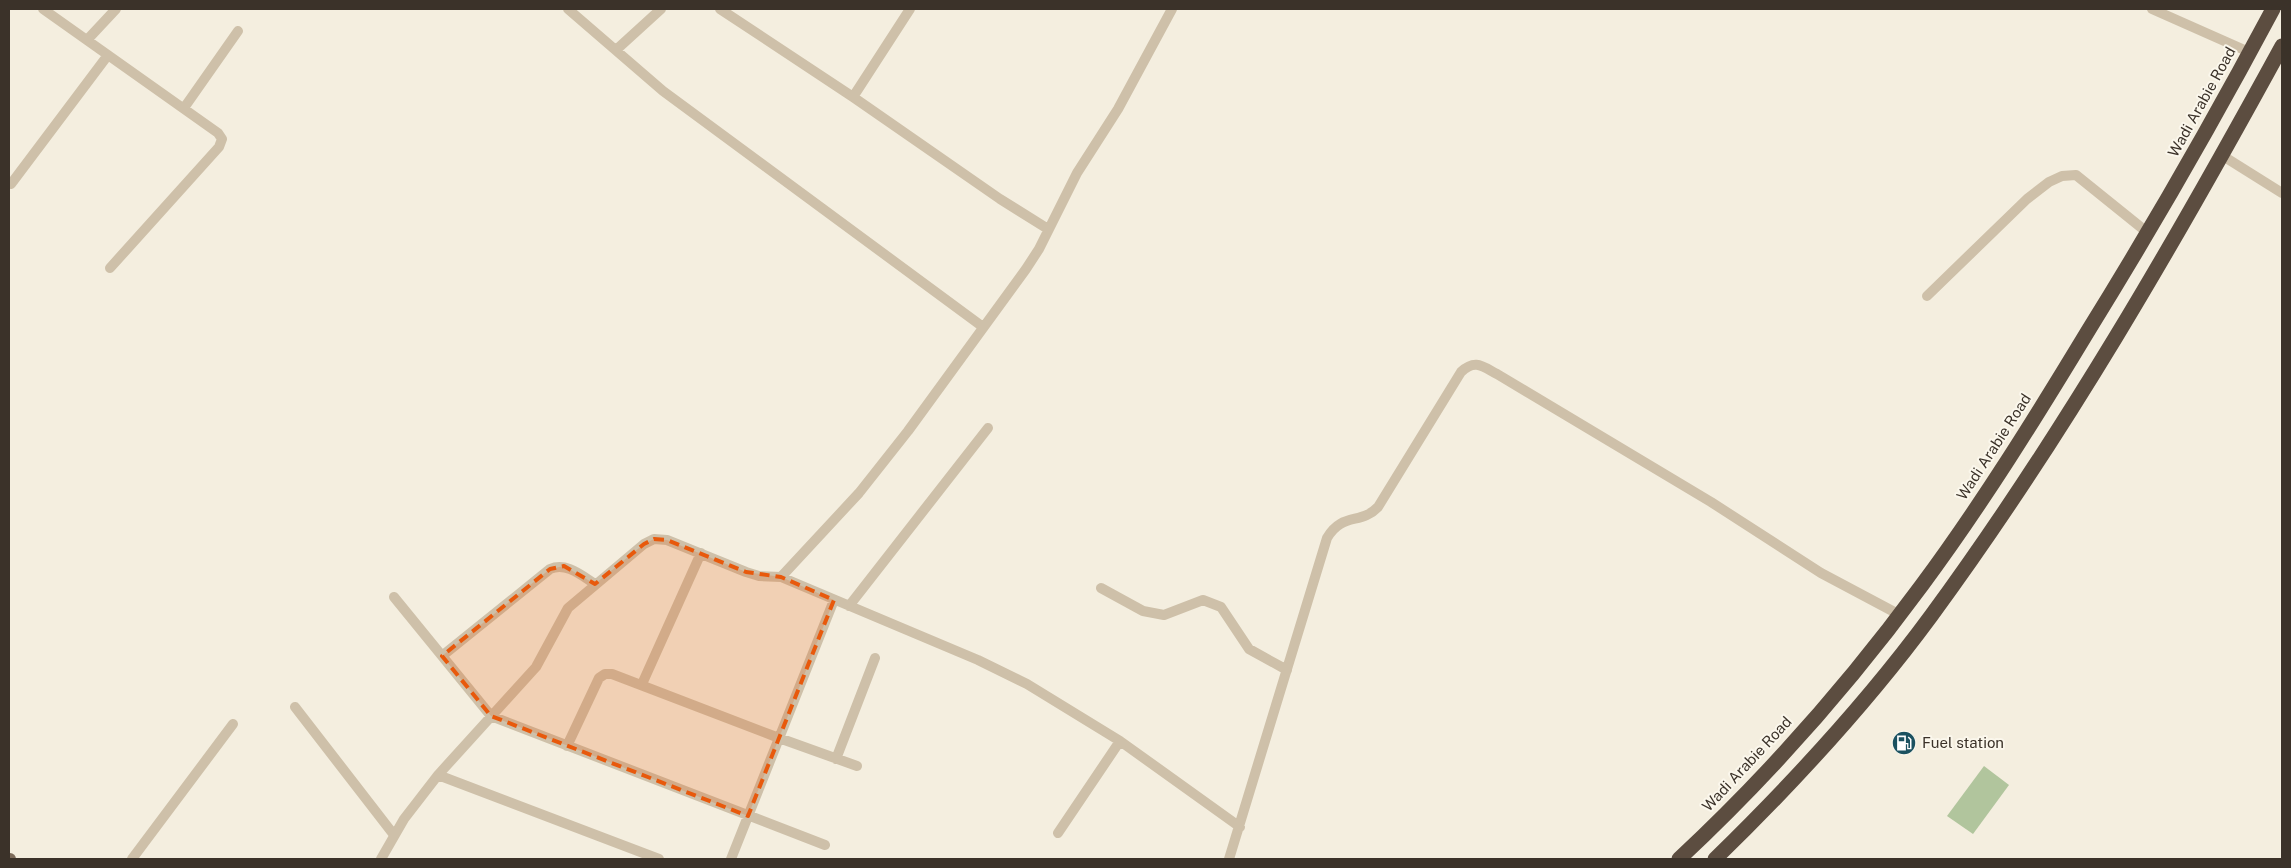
<svg xmlns="http://www.w3.org/2000/svg" width="2291" height="868" font-family="'Public Sans',sans-serif">
  <style>
    .green { fill: #b1c59d }
    .lines { fill: none; stroke-linecap: round; stroke-linejoin: round }
    .minor { stroke: #cec0a9; stroke-width: 10 }
    .major { stroke: #7d6b5a; stroke-width: 12 }
    .highway { stroke: #5c4d40; stroke-width: 15 }
    .marked { fill: #e8590c; fill-opacity: 0.2; stroke: #e8590c; stroke-width: 4; stroke-dasharray: 10 6; stroke-linejoin: round }
    .labels { text-anchor: middle; stroke-width: 4; stroke-linejoin: round; paint-order: stroke }
    .street-label { font-size: 15px; fill: #3b3229; stroke: #fbf7ec }
    .poi-label { font-size: 15px; fill: #3b3229; stroke: #fbf7ec; text-anchor: start }
  </style>
  <rect width="100%" height="100%" fill="#f4eedf"/>
  <path class="green" d="M1984,766L2009,785L1973,834L1947,816Z"/>
  <g class="lines">
    <path class="minor" d="M43,9L218,133L222,139L219,147L110,268
      M568,9L663,91L983,327
      M720,9L853,97L1000,199L1048,229
      M2152,9L2249,52
      M87,40L116,9
      M616,50L661,9
      M853,97L910,9
      M184,108L238,31
      M2223,156L2282,193
      M11,184L108,55
      M1927,296L2027,199L2049,182L2062,176L2076,175L2148,233
      M781,577L859,493L908,431L1026,269L1039,249L1077,173L1118,109L1172,9
      M1101,588L1143,611L1164,615L1203,600L1221,607L1249,649L1287,670
      M394,597L491,716L825,845
      M849,606L988,428
      M442,656L550,569C566,562 581,575 595,584
      M642,684L701,553
      M295,707L394,835
      M567,746L599,678L605,674H612L779,738L857,766
      M836,759L875,658
      M438,775L659,859
      M1058,833L1120,741
      M132,859L233,724
      M381,859L404,819L438,775L536,667L568,608L644,544L654,539L667,540L746,572L759,576L781,577L978,660L1027,684L1120,741L1240,827
      M731,859L834,600
      M1229,859L1327,538C1342,512 1361,525 1378,507L1461,372C1475,359 1482,366 1497,374L1711,502L1821,573L1900,615"/>
    <path class="major" d="M9,859H10"/>
    <path class="highway" d="M1679,859C1768,776 1850,683 1922,585C1982,504 2036,417 2088,331C2153,226 2215,118 2273,9
      M1715,859C1792,784 1867,703 1931,616C2063,436 2175,242 2282,46"/>
  </g>
  <path class="marked" d="M654,539L667,540L746,572L781,577L834,600L748,816L491,716L442,656L550,569L564,566L595,584L644,544Z"/>
  <defs>
    <g id="fuel-disc" transform="scale(1.25)"><circle r="9.5" fill="#1b5160" stroke="#fbf7ec"/><path d="M-5.5-6h7V0h2V4h1.3V-2.5L3-4.5l.8-.8L6-3V5H2.5V1h-1V6h-7ZM-4.2-4.7v3.2H.2V-4.7Z" fill="#fff"/></g>
  </defs>
  <g fill-rule="evenodd">
    <use href="#fuel-disc" x="1904" y="743"/>
  </g>
  <g class="labels">
    <g class="street-label">
      <text transform="translate(2202 102) rotate(-61)" y="5">Wadi Arabie Road</text>
      <text transform="translate(1994 447) rotate(-57)" y="5">Wadi Arabie Road</text>
      <text transform="translate(1747 764) rotate(-47)" y="5">Wadi Arabie Road</text>
    </g>
    <g class="poi-label">
      <text x="1922" y="748">Fuel station</text>
    </g>
  </g>
  <rect width="2291" height="868" fill="none" stroke="#3b3229" stroke-width="20"/>
</svg>
